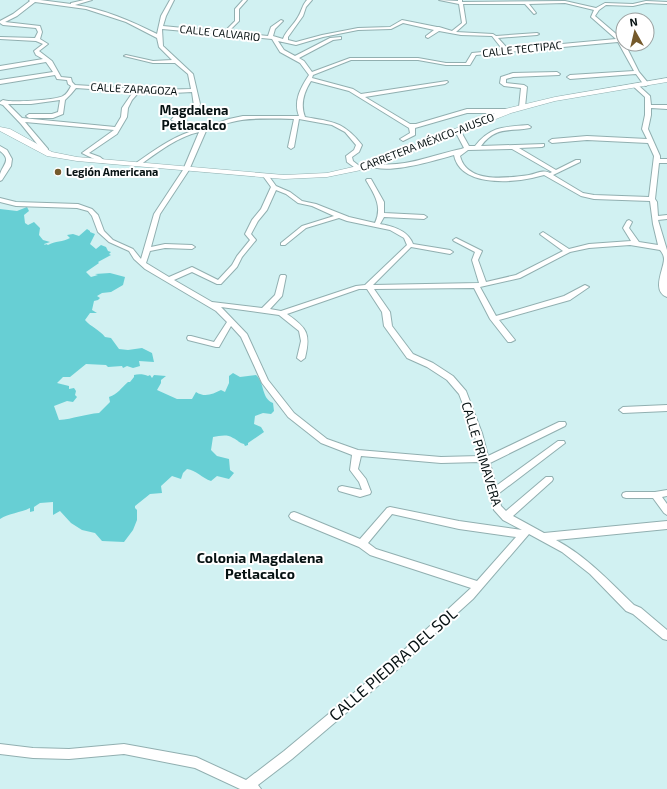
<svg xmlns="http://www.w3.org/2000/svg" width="667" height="789" font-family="'Exo 2',sans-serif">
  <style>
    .forest { fill: #67cfd4 }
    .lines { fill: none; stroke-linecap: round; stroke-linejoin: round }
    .minor-casing { stroke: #91afb0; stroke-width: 2 }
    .secondary-casing { stroke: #91afb0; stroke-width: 1 }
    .minor { fill: #fff; fill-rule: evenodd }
    .secondary { fill: #fff; fill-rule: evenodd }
    .poi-dot { fill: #755a2c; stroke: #fff; stroke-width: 1.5 }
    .labels { text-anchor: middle; stroke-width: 4; stroke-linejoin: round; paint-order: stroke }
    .far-street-label { font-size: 11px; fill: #061112; stroke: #fff }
    .far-poi-label { font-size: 11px; font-weight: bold; fill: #061112; stroke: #fff; text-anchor: start }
    .far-quarter-label { font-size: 13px; font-weight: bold; fill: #061112; stroke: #fff }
    .street-label { font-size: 13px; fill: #061112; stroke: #fff }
    .neighbourhood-label { font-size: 14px; font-weight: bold; fill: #061112; stroke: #fff }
    .near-street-label { font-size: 16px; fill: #061112; stroke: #fff }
  </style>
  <rect width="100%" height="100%" fill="#d1f1f2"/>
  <path class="forest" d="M27,207L29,211L24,215L25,223L28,225L34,222L40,228L39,235L43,240L50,242L44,244L45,245L46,244L48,245C55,241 63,242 70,238L67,235L73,234L79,236L87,229L90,231V232L95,234L90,244L96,249L101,245L106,247L108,251L111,252L109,254L111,255L98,262L99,263L86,272L91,277L98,275L95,274L110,273L125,277L123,285L111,292L102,293L97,296L100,298L98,300L94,301L92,310L97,313H90L85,320C91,327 100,330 105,337L111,338L119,349L128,350L142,348L152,353L154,362L139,361L140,366L133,368L127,366L123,368L122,366L108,367L106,365L86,364L70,377H63L57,383L69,386V389L74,388L76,391L75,395L77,397L73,402L67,401L54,406L59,420C73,419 85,414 99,413L110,402L109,397C118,394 121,388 128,382H130L134,377V375C138,374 144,374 148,376L150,375L152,378L154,375L166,376L161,380V383L157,390L177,399H192L196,392C205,398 213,394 221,390L225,392L229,383V376L233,373L240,377L256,375C265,383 261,398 273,403L274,411L271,414L263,413L255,416L254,424L261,427L264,432L248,443V445L245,446L244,444C239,443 238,440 233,438C227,434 220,436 213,437L211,450L217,456L229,459L230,470L234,473L229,479L217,476L211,481C202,478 196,470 187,469L183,473L181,479L172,476L161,486L162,493L150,494L135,506V508L137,510V520L133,530L124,542L102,541L95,533L82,530L71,523L60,511L53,515V502L40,503L34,507V511L30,512V508C20,513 9,513 0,519V209L17,211Z"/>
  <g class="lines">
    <g class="minor-casing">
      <path id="minor" d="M29,0H40L71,4V3L84,0H92L75,5C104,9 131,21 157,34L161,16L170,0H174L166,16L163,26L224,32L235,21V9L243,0H247L239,9V21L228,32L268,36L271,27L281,20L283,21L275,29L273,36L283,39C286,30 294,25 298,17C302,11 302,5 307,0H312L306,7L303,16L288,37V40L296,42L322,35L358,28L390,27L402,20L437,27H439L452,31L462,23L459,4L439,0L458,1V0H462V2L565,1L596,8L605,3L633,4L646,1L667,2V4L646,3L633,6L606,5L599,10L595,16L622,39L623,44H625L639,72L649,84L646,86L644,85L636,74L570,79L567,77L570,75L634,71L618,42L476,55L470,65H446L418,60H351L313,75L312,78L353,89L361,94L447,81L448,82L445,84L365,97L410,124H416L467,109H508L511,111L508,113H467L415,128V135L403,141L400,139L410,133L409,128L349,91L311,81C304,92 300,104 305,117C333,122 343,121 362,145L359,152L352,157L353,161L362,168V170H358L347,162L346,156L354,150L356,145L345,132L332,125L299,119L294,147L291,149L288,147L294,119C276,119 249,117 232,122C223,124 215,128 206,131L189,170L160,214L151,247L165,244L192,245L195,247L192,249L165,248L150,251L146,263L169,277L192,267L218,280L232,265L237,256L250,240L245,234L252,220L261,209L271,187L263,176L266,174L268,175L276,186L290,192L302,201L316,204L349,217L375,223C383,206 374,194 366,180L367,179H371L384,202V213L424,215L427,217L424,219L384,217L380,224C392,226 408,230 413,244L450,250L453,252L450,254L411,247L373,285L479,283L472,260L475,252L454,241L453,240L456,238L482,251L478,260L486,282L516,275L563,251L541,235L540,234L543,232L569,249L589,244L631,241L623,228L627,221L629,220L632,222L629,228L639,242L658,245L653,224L650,201L594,199L581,196L544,175C540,176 536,177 532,178C509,183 460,186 454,155C436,160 385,176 369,165L372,163C403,169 432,155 461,149L464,148L455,131L456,130H460L469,146H475C491,126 504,127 528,125L531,127L530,128C509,132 496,126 481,146L544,144V146L542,147L519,148L556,170L576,160H580V162L553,175L583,193L594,195L649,197L654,156L648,143L587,140L552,143L549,141L552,139L587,136L647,139L642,129L645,115V97L634,87V85H638L650,96L651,105H667V109L651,108V115L648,129L660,156V159H667V163H659L655,199L657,202L658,216L667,215V219L658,220L667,250V297C651,291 664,269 664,259C664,256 662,252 660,250L630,245L589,248L570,252L520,278L480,287L496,316L564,296L583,286L585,285L589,287L570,300L499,320L515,340L511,342H508L490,319L474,288L374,289L390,312L392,326L413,354L433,363L453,376L466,391L482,433L488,456L559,422H565L566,424L565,426L490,463L496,486L558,441H564L565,443L498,494L501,506L506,511L546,477H552L553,479L552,481L513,516L544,533L667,521V529L556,540C586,556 609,581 634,605L641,608L667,630V640L663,639L633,614L626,611L590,574L562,552L529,534L473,599L431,637L399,668L292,759L258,785L261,789H240L195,768L124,754L69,759L33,758L0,754V744L33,748L69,749L124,744L196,757L246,780L284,751L391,662L471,588L370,555L359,547L291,519L289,516L291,513L294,512L297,513L360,539L387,508L390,507L459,521L522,530L503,520L494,510L482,464L480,462L441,463L361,456L358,469L366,479L371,492L370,494L360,497L339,491L338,489L339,487L342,486L362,490L359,482L350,470L352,455L321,443L288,417L262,383L241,337L231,326L219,347H216L188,340L187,338L188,336H191L214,342L227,322L216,311L145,269L134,259L129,251L109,242L98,232L92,216L88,211L77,208L16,206L0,202V198L16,202L78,204L92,209L98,215L104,231L113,240L133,249L141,259L154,214L183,170L199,132C177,137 158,152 140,165H136V163C156,149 176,134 200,129L171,120L178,112L194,106L192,92L155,94L139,92L132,100L128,108L127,117L117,134L89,153L100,157L105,161V163C102,163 86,155 82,153L114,130L25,122L48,149L47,152H43L42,150L21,124L3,105L0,104V102L3,100C11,103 56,100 63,96C67,94 69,90 71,86L68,84L67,80L57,79L55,75L0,84V80L53,72L46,62L0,70V66L43,59L36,55L34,51L43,44L36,41L0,39V37L35,38L38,32L36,28L3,25L0,23V21L13,14L30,1ZM35,2L86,9L126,22L157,38L159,47L172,60L153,61L126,55L124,56L153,63H175L188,74L191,89L155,90L75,85L72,82L71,78L61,77L52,61L39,51L48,44L40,39L42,32L40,26L5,22L17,16ZM565,3L594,10L591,17L616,39L508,49L498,38L537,35L539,34L537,33L496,36L493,34L456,32L466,23L463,4H525L534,14L536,13L529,4ZM403,23L434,30L426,36V37L428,38L439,31L461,35L492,36L503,50L472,53L466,63H446L418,58H350L312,72L304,61L299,58L333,40L341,39V37L330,38L295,56L284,50L278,41L296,45L323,37L358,30L391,29ZM162,29L272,39L280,52L300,63L309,75C301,87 293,101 299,116H243L229,119L206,127L178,119L182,114L199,108L200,104L193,74L163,46ZM76,88L133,92L122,108L121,117L115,127L22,118L8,104H31L60,100L58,112L52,114H29L26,116L29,118H53L63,114L65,100L71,94ZM512,149L552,172L550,173C542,169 536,174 529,175C507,178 467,184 460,156L468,150ZM276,190L286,194L298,203L312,206L334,216L302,226L281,243V245H285L306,228L339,218L347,221L390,230L404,238L407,245L365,285L356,286L281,311L270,309L282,296L286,276L285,275H281L280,276L275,295L262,308L212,302L174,280L192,272L217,284H221L237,267L242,257L256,240L251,234L258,221L267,210ZM359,289H367L382,312L384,326L407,358L427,367L447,380L459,394L474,433L480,456L441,457L358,450L327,439L294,413L268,380L247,334L221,307L279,315L299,331L301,341L297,358L301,361L305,358C311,333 307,328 287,314ZM392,514L459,529L516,537L477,581L376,549L368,543Z
        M557,72L560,74L559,75L513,77L506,79V83L524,85L527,87L525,107L522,109L519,107L521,88L504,86L500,83L501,77L513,73Z
        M0,146L7,150L12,159L11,166L2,180L0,181C0,180 0,175 0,174C3,164 12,160 0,151Z
        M667,405V411L623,413L619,410L623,407Z
        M667,490V496L662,497L667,504V515L664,513L653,498H626L623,497L622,495L623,493L626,492H655Z"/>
    </g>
    <g class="secondary-casing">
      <path id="secondary" d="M667,78V82L555,101L511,113L371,168L327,177L284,179L77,161L47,156L0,131V127L10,129L52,152L77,157L284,175L327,173L366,164L505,109L555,97Z"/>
    </g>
    <use href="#minor" class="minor"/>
    <use href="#secondary" class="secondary"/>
  </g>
  <circle class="poi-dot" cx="58" cy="172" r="4"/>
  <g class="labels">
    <g class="far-street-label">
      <text transform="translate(220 33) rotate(6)" y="4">CALLE CALVARIO</text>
      <text transform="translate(522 49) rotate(-6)" y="4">CALLE TECTIPAC</text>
      <text transform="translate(134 89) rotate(3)" y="4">CALLE ZARAGOZA</text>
      <text transform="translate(427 142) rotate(-21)" y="4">CARRETERA MÉXICO-AJUSCO</text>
    </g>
    <g class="far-poi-label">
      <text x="66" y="176">Legión Americana</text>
    </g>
    <g class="far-quarter-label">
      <text x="194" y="115">Magdalena<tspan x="194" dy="15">Petlacalco</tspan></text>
    </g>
    <g class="street-label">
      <text transform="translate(482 454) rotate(73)" y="5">CALLE PRIMAVERA</text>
    </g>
    <g class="neighbourhood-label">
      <text x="260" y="563">Colonia Magdalena<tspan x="260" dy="16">Petlacalco</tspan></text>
    </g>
    <g class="near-street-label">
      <text transform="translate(393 664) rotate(-41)" y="6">CALLE PIEDRA DEL SOL</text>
    </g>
  </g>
  <g transform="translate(635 32) rotate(352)"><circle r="19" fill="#ffffff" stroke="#9ba0a0"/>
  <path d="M0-3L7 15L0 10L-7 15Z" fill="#755a2c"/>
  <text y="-6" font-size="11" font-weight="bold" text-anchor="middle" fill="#061112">N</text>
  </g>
</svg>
